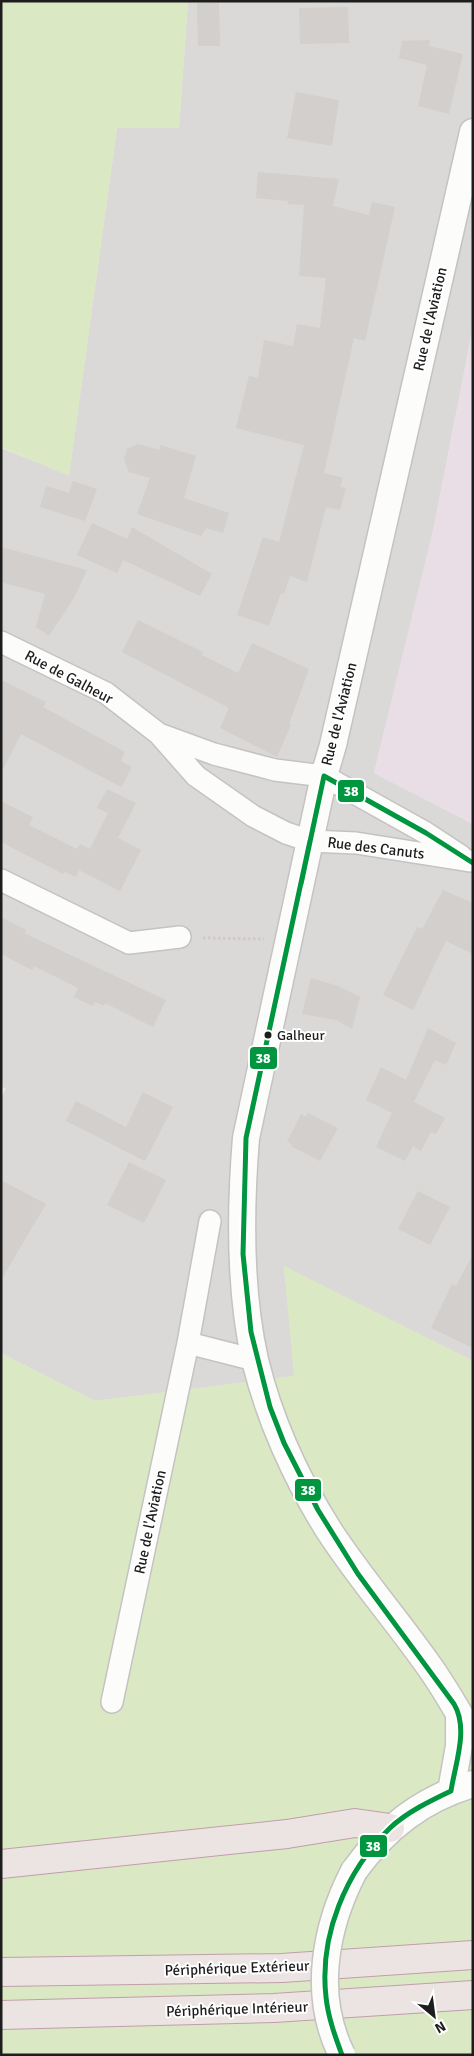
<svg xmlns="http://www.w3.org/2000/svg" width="474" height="2056" font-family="Signika,sans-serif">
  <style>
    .residential { fill: #dad9d7 }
    .industrial { fill: #e9dee6 }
    .grass { fill: #dbe8c4 }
    .building { fill: #d2cfcd }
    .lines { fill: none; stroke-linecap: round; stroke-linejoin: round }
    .minor-casing { stroke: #c4c3c2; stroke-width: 24 }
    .tertiary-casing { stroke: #c4c3c2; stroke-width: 29 }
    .trunk-casing { stroke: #c09eab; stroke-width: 30 }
    .path { stroke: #d6c7c5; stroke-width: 3; stroke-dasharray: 2.5 2.5; stroke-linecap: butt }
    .minor { stroke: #fcfcfb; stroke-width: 21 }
    .tertiary { stroke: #fcfcfb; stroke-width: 26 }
    .trunk { stroke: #ece4e2; stroke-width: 28 }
    .tertiary-bridge-casing { stroke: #c4c3c2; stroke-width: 29; stroke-linecap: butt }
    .tertiary-bridge { stroke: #fcfcfb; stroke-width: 26 }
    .bus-1-casing { stroke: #fff; stroke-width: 9 }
    .bus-1 { stroke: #009640; stroke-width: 5 }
    .bus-dot { fill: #1d1d1d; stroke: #fff; stroke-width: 2 }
    .labels { text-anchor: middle; stroke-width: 4; stroke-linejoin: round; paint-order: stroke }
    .bus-label { font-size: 14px; fill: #1d1d1d; stroke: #fff; text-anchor: start }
    .street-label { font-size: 15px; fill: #1d1d1d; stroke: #fff }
    .line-badge { stroke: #fff; stroke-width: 2 }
    .badge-label { font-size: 14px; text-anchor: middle; font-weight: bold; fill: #fff }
  </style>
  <rect width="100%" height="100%" fill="#ebe9e6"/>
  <path class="residential" d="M188,1H473V327L433,531L374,773L473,824V1361L284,1267L295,1376L95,1401L1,1353V1098L6,1089L1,1086V448L69,475L117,128H179Z"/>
  <path class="industrial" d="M473,327V824L374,773L433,531Z"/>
  <path class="grass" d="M1,1H188L179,128H117L69,476L1,447Z
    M284,1266L473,1361V2055H1V1353L95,1401L294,1376Z"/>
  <path class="building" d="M219,2L220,46H198L197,3Z
    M348,7L349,43L300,44L299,8Z
    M430,40L429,46L463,54L449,114L418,106L427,65L399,58L402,41Z
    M296,92L339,100L332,146L287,138Z
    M258,172L339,179L333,206L369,215L372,202L395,207L365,341L354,338L324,473L343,478L340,487L346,488L340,510L326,507L307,582L290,576L284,594L281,593L269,626L237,615L263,537L279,542L304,445L236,428L249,376L258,378L264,340L293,346L297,324L320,328L326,278L299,276L304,205L288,204V201L256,198Z
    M138,444L160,450V445L196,456L184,498L229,513L223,533L206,528L201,536L137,514L150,478L129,472L124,459L127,449Z
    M73,481L97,489L85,521L40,507L46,486L69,493Z
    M92,523L127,539L132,527L212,574L200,596L123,560L117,573L77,555Z
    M1,547L87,570L74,598L49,636L36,627L45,594L1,582Z
    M138,620L203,652L202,655L238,673L252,643L309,669L289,724L291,725L277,757L220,728L229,708L122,652Z
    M1,680L46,702L43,707L125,752L121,761L132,767L121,787L21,734L1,773Z
    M107,789L136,803L118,838L141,850L120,891L79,870L76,877L65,872L63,874L1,842V801L33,817L29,825L77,849L80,844L90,849L108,813L97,808Z
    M443,890L473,903V954L446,941L413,1010L383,995L417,927L422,929Z
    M1,917L26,930L24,933L166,1000L153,1027L105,1003L104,1006L95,1002L93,1006L74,997L78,988L34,966L32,970L1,954Z
    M311,978L338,986L360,997L352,1029L336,1020L302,1014Z
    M428,1028L456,1043L446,1065L435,1060L414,1102L445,1118L436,1134L431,1132L421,1151L413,1146L405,1161L376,1147L392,1113L366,1100L381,1067L406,1080Z
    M143,1092L173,1107L145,1161L66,1121L76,1101L126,1127Z
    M308,1113L338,1128L320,1161L291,1146L292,1144L287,1142L301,1114L306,1117Z
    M129,1162L166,1180L144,1223L107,1205Z
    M1,1180L46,1204L1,1280Z
    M418,1191L450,1207L430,1245L398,1229Z
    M473,1254V1348L431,1328L452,1284L456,1286Z"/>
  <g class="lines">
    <g class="minor-casing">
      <path id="minor" d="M1,642L106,693L159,734L196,776L253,816L286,833L310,841L356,843L470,861
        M162,735L214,754L275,770L324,776L426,833L461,856
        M1,880L129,943L180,937
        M188,1343L255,1360
        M112,1702L188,1343L210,1221"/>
    </g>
    <g class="tertiary-casing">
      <path id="tertiary" d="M473,132L333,745L324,776L246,1138C240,1211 239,1289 255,1360C269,1418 296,1478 328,1529C359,1577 396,1619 429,1666C445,1688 458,1713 473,1736
        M451,1791L459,1746V1714
        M354,1871C385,1828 422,1799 473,1784"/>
    </g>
    <g class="trunk-casing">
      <path id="trunk" d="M1,1864L287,1834L355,1823L390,1828
        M1,1972L282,1968L473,1955
        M1,2015L274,2008L473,1995"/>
    </g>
    <path class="path" d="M203,938L264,939"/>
    <use href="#minor" class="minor"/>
    <use href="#tertiary" class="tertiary"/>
    <use href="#trunk" class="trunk"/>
    <g class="tertiary-bridge-casing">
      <path id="tertiary-bridge" d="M342,2055C312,1995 325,1927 354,1871"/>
    </g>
    <use href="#tertiary-bridge" class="tertiary-bridge"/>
    <g class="bus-1-casing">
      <path id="bus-1" d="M310,841L246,1138L243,1254L251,1332L270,1407L284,1443L318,1510L358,1574L454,1704C469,1729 455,1764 451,1791C430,1801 407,1812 390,1828C346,1871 319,1935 326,1997C328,2017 335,2036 342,2055
        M301,884L324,776L426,833L473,863"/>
    </g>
    <use href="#bus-1" class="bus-1"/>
  </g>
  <circle class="bus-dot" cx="268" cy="1035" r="4.5"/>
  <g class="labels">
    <g class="bus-label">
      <text x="277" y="1040">Galheur</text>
    </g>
    <g class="street-label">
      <text transform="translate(430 319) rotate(-77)" y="5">Rue de l'Aviation</text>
      <text transform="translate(69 677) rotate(28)" y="5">Rue de Galheur</text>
      <text transform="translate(339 714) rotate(-76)" y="5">Rue de l'Aviation</text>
      <text transform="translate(376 848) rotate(7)" y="5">Rue des Canuts</text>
      <text transform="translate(150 1522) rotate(-78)" y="5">Rue de l'Aviation</text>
      <text transform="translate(237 1968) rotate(-2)" y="5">Périphérique Extérieur</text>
      <text transform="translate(237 2009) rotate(-2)" y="5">Périphérique Intérieur</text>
    </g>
  </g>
  <g class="line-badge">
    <rect x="337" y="779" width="28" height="24" rx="5" fill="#009640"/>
    <rect x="249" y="1046" width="29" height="24" rx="5" fill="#009640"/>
    <rect x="294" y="1478" width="28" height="24" rx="5" fill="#009640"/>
    <rect x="359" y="1834" width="29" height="24" rx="5" fill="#009640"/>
  </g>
  <g class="badge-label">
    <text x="351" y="796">38</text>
    <text x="263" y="1063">38</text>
    <text x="308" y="1495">38</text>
    <text x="373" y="1851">38</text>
  </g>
  <rect width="474" height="2056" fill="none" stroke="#1d1d1d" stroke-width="5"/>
  <g transform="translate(434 2016) rotate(151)" stroke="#ffffff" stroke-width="4" paint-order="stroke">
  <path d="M0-4L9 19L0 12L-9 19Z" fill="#1d1d1d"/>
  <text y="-8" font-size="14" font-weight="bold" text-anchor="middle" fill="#1d1d1d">N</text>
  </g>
</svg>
